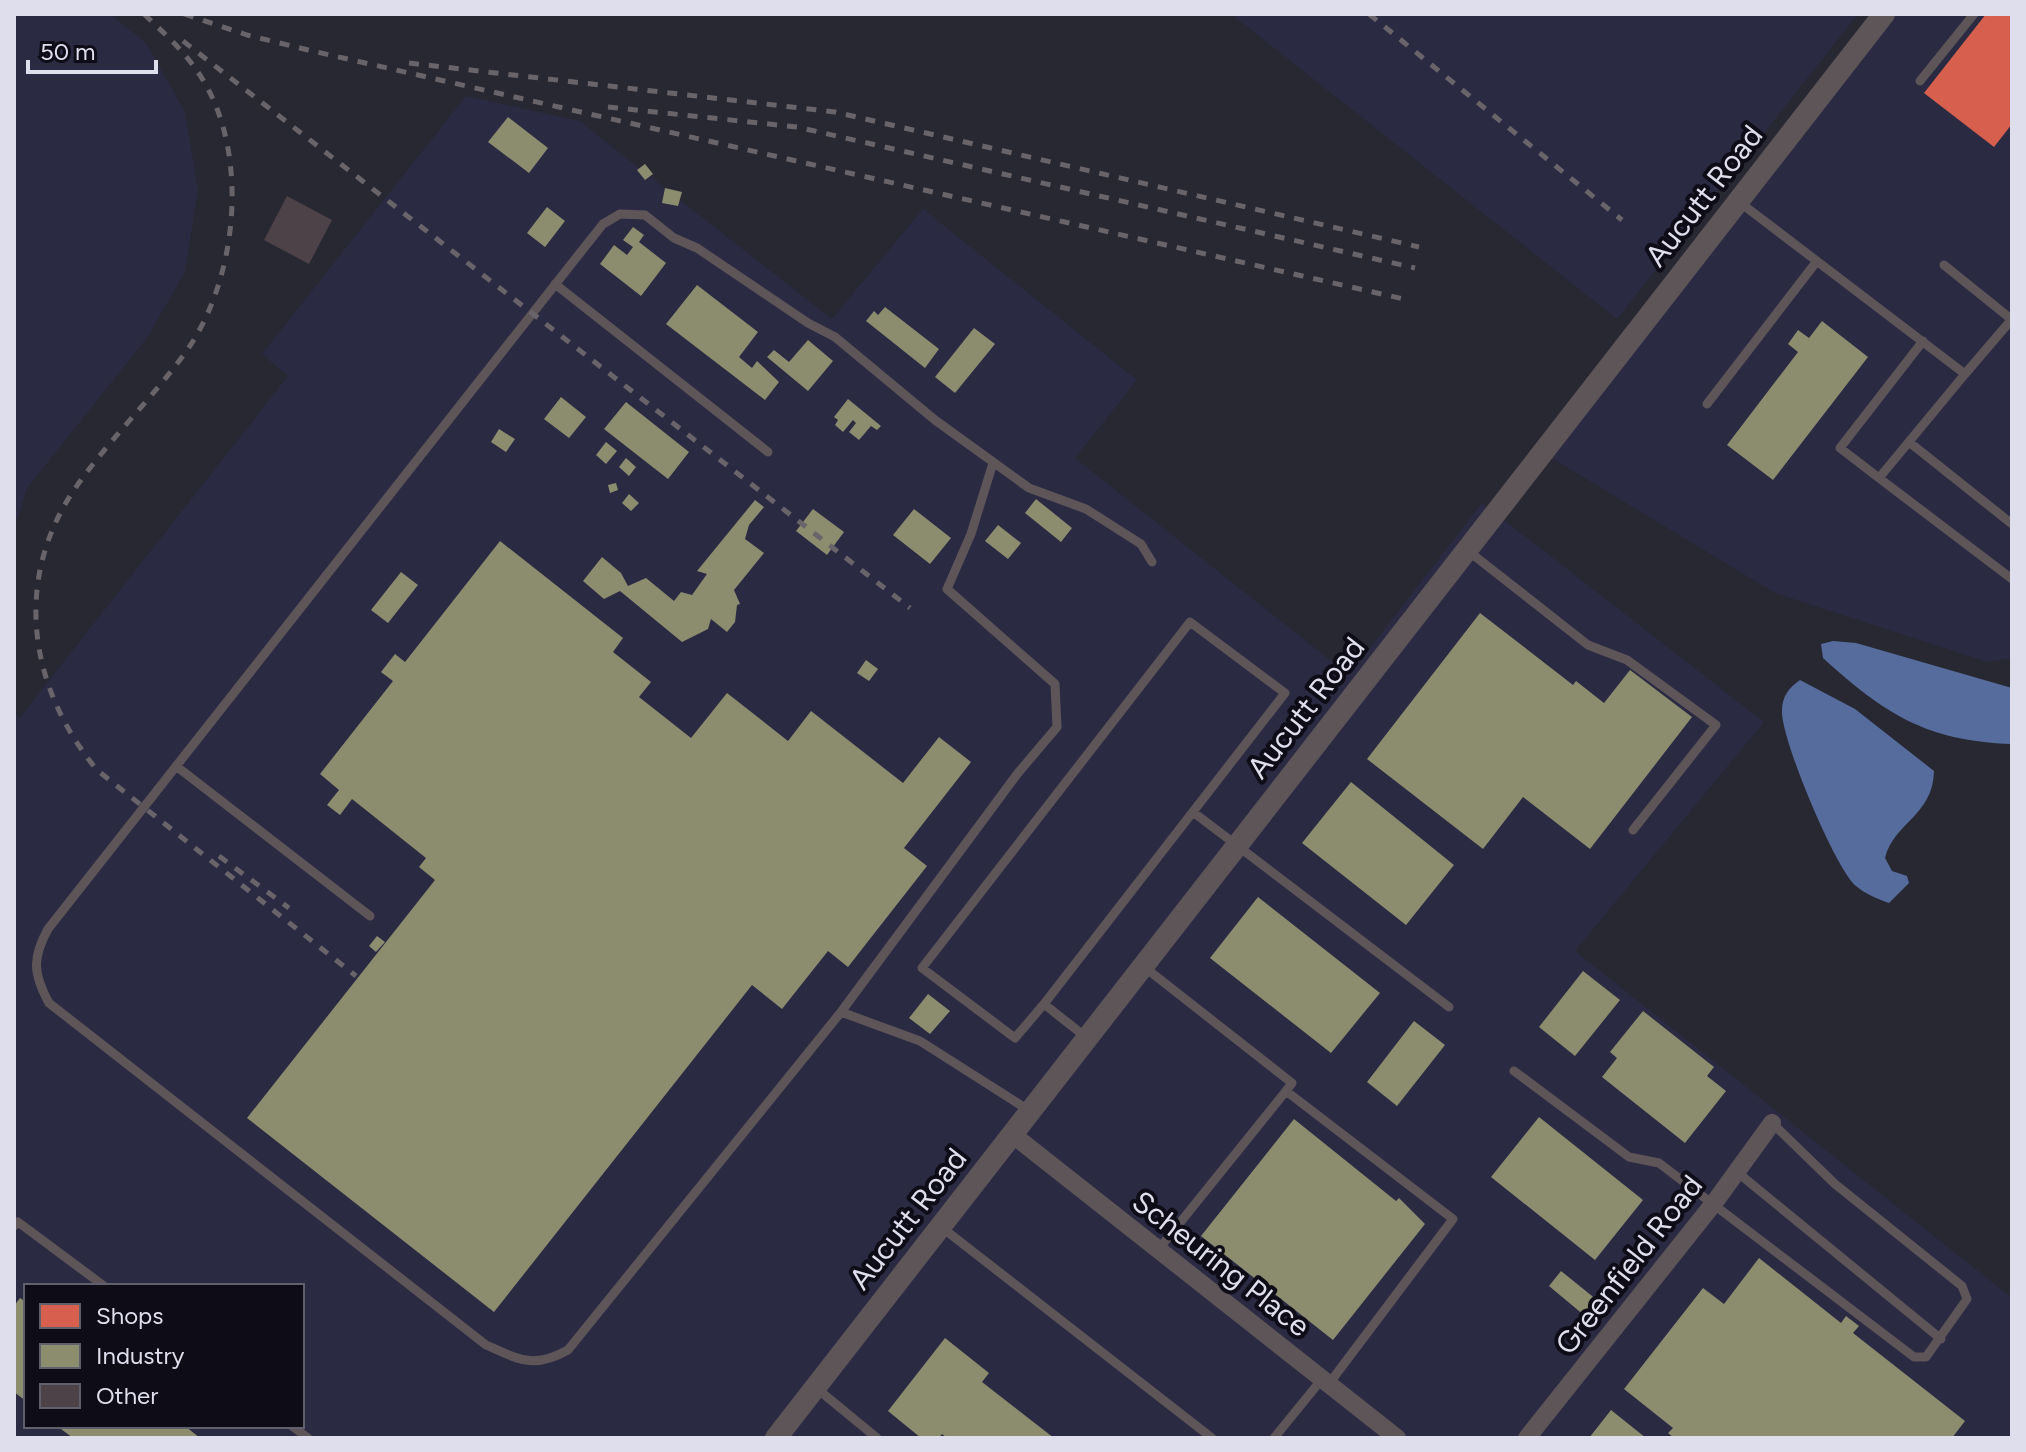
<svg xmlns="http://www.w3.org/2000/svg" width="2026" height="1452" font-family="Figtree,sans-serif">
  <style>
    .built { fill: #2b2a43; fill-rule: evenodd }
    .water { fill: #566c9d }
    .shops { fill: #d6604d }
    .industry { fill: #8c8c6e }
    .building { fill: #4d4248 }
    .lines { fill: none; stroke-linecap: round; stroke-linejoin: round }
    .service { stroke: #5e5559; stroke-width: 9 }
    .minor { stroke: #5e5559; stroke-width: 18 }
    .tertiary { stroke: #5e5559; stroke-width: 22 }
    .rail { stroke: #696469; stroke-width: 5; stroke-dasharray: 10 10; stroke-linecap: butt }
    .labels { text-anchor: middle; stroke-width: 8; stroke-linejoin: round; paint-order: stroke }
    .street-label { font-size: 30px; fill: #dedeed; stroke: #0e0d17 }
  </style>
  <rect width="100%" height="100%" fill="#282833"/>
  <path class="built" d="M14,14H110L146,43L185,112L198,189L185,272L146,339L27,488L14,530Z
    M1231,14H1858L1617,319Z
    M1895,14H2012V658L1988,662L1775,593L1552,458Z
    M466,96L579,121L832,319L923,209L1137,380L1075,458L1349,675L1482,503L1764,722L1575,951L2012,1298V1438H14V703L18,720L288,376L262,354ZM26,1286H302V1426H26Z"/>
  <path class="water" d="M1833,641L1856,643L2012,688V744C1926,741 1885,714 1823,658L1821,644Z
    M1800,680L1855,709L1934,771C1933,816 1894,822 1885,858L1892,871L1907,876L1909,883L1889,903C1878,899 1865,894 1856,886C1835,868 1781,739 1782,711C1782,696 1789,688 1800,680Z"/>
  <path class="shops" d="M1986,14L2012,16V124L1994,147L1924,93Z"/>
  <path class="industry" d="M508,117L548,148L529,173L488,142Z
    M645,164L653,174L645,180L637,170Z
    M665,188L682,192L678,206L662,203Z
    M547,207L565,221L545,247L527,233Z
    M633,227L644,235L639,242L666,263L641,296L600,264L614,245L627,255L633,247L623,240Z
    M697,285L758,332L739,357L752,368L757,361L779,382L765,400L666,324Z
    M885,307L939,349L925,368L866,321L874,311L878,315Z
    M1822,321L1868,357L1773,480L1727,445L1798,352L1788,344L1798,330L1809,338Z
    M974,328L995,344L955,393L935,377Z
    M808,340L833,361L808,391L767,357L774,350L789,362Z
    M561,397L586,417L569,438L544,419Z
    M848,399L881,426L877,430L871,426L859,440L849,432L856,423L853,420L843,432L835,425L838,420L834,417Z
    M626,402L689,452L668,479L604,429Z
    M499,429L515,439L506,452L491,442Z
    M606,442L617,451L606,464L596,455Z
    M626,458L636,467L629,476L619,467Z
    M616,483L618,490L610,493L608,485Z
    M629,494L639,503L631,511L622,503Z
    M1036,499L1072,528L1061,542L1025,513Z
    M755,500L764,507L749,525L745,539L764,553L734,590L740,604L737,605L735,622L727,632L711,619L708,629L682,642L620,591L604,599L583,581L602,557L621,573L628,586L646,578L674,601L681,592L692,595L707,574L697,571Z
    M813,509L844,532L827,555L796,531Z
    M914,509L951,538L930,564L893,535Z
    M998,525L1021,543L1008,559L985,541Z
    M500,541L623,638L613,652L651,682L639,697L691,738L727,693L788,741L811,711L903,783L939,737L971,762L904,848L927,866L848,967L828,951L782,1009L752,985L494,1312L247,1118L435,880L419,867L426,858L352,799L340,815L327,805L339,790L320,774L393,681L381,672L395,654L405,662Z
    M401,572L418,585L388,623L371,610Z
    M1480,613L1573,685L1576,681L1604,703L1630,670L1692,717L1590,849L1523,797L1483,849L1367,759Z
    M866,660L878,669L869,681L857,673Z
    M1351,782L1454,865L1406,925L1302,843Z
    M1258,897L1380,993L1331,1053L1210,958Z
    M377,936L385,942L376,952L369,946Z
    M1583,971L1620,1000L1575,1056L1539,1027Z
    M928,994L950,1011L930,1034L909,1018Z
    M1643,1011L1714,1067L1707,1076L1726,1091L1685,1143L1602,1077L1617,1058L1610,1052Z
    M1414,1021L1445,1045L1397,1106L1367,1082Z
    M1539,1117L1643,1200L1595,1260L1491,1177Z
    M1294,1119L1396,1201L1399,1198L1425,1224L1333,1340L1201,1236Z
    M1759,1258L1841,1323L1846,1316L1859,1326L1853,1333L1965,1421L1952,1438H1674L1668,1433L1673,1428L1624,1389L1703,1288L1724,1304Z
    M1561,1271L1597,1300L1585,1316L1549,1286Z
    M20,1298L26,1302V1401L14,1392V1306Z
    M945,1338L989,1373L982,1382L1054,1438H947L942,1434L939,1438H921L888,1411Z
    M1611,1410L1646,1438H1589Z
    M57,1426H185L200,1438H73Z"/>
  <path class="building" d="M287,196L332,220L309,264L264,240Z"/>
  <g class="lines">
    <path class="service" d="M1920,81L1974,14
      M1738,201L1965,374L2012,319
      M1944,265L2011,319
      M555,284L768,452
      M1923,341L1840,448L1879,478L1965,374
      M1707,404L1817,261
      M1909,442L2012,524
      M1879,478L2012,579
      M1467,550L1588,645L1627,660L1716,725L1633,830
      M176,766L370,916
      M1193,812L1449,1007
      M1143,966L1292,1083L1286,1091
      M1044,1004L1285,693L1190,622L922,968L1015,1038L1044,1004L1087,1038
      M841,1012L1018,773L1057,727L1055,684L947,589L971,534L993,463
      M1514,1071L1629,1157L1659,1163L1914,1357H1926L1967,1299L1962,1286L1835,1184L1772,1123
      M1030,1111L920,1041L841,1012L568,1350C534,1369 520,1360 486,1345L49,1003C33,974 32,958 48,929L576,258L603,224L620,214L645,215L674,238L697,248L808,323L835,337L935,420L1029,488L1086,509L1141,544L1152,562
      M1737,1172L1941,1339
      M14,1226L18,1222L104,1286
      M940,1226L1212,1438
      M1158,1250L1286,1091L1453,1219L1328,1385
      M815,1387L877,1438
      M292,1426L308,1438
      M1274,1438L1322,1379"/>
    <path class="minor" d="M1012,1134L1397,1438
      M1527,1438L1714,1203L1772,1123"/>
    <path class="tertiary" d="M776,1438L1884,14"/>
    <path class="rail" d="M144,14C168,37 191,57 207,87C249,164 236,283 185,353C153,397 113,436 81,480C12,573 26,684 97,770L356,976
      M184,14L247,35L308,50L1408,300
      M1369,14L1622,220
      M183,41L910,608
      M409,63L835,112L1419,247
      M608,107L797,127L1415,268
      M219,856L289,908"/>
  </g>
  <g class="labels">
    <g class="street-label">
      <text transform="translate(1704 196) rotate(-52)" y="10">Aucutt Road</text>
      <text transform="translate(1306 708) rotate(-52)" y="10">Aucutt Road</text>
      <text transform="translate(908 1219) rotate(-52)" y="10">Aucutt Road</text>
      <text transform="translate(1221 1264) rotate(38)" y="10">Scheuring Place</text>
      <text transform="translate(1629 1265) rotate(-52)" y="10">Greenfield Road</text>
    </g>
  </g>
  <rect width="2026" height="1452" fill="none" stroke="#dedeed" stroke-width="32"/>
  <rect x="24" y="1284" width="280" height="144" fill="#0e0d17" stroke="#61616d" stroke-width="2"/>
  <rect x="40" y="1304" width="40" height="24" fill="#d6604d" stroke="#61616d" stroke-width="2"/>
  <text x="96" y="1324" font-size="24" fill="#dedeed">Shops</text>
  <rect x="40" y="1344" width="40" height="24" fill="#8c8c6e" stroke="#61616d" stroke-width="2"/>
  <text x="96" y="1364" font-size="24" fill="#dedeed">Industry</text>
  <rect x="40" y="1384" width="40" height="24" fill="#4d4248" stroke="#61616d" stroke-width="2"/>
  <text x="96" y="1404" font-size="24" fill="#dedeed">Other</text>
  <path d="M28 60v12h128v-12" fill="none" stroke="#dedeed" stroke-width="4"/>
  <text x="40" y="60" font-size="24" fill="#dedeed" stroke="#0e0d17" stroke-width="6" paint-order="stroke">50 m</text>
</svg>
